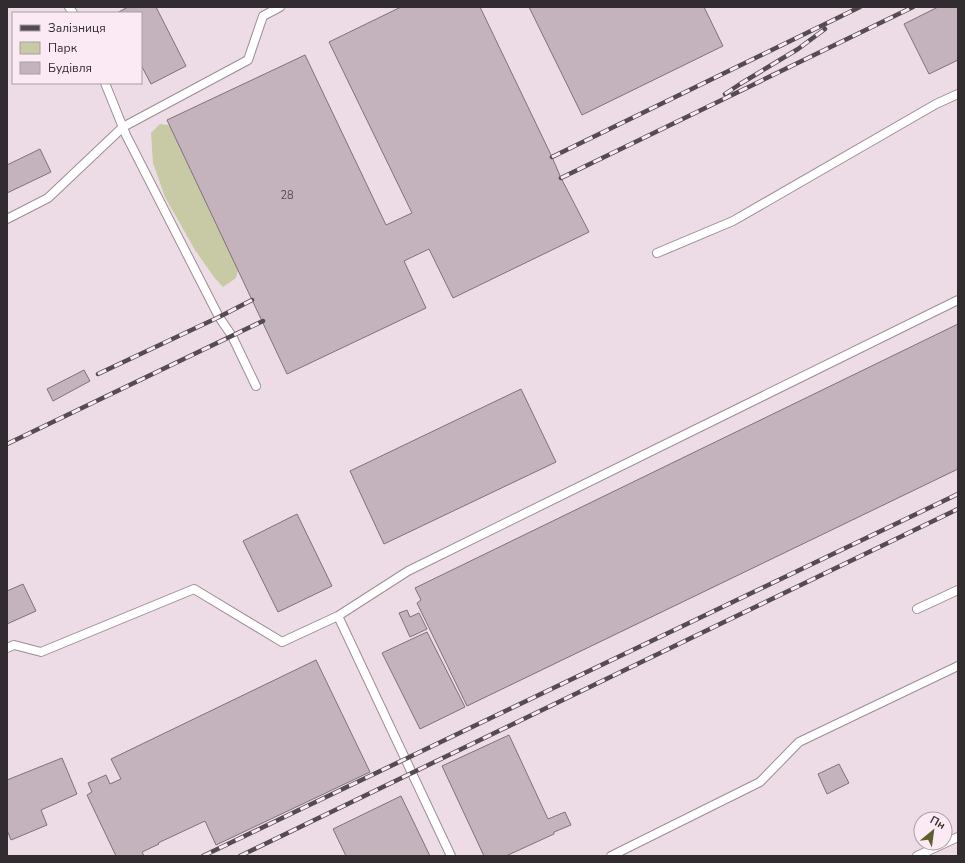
<svg xmlns="http://www.w3.org/2000/svg" width="965" height="863" font-family="'Nunito Sans',sans-serif">
  <style>
    .green { fill: #c7caa4 }
    .building { fill: #c4b3bd; stroke: #807079 }
    .lines { fill: none; stroke-linecap: round; stroke-linejoin: round }
    .service-casing { stroke: #9d8c95; stroke-width: 10 }
    .service { stroke: #fff; stroke-width: 8 }
    .rail-casing { stroke: #544c51; stroke-width: 4.5 }
    .rail { stroke: #fbe9f3; stroke-width: 3; stroke-dasharray: 9; stroke-linecap: butt }
    .labels { text-anchor: middle; stroke-width: 3; stroke-linejoin: round; paint-order: stroke }
    .number-label { font-size: 11px; fill: #564d52 }
  </style>
  <rect width="100%" height="100%" fill="#eddce6"/>
  <path class="green" d="M160,124L176,126L242,254L236,278L223,287L214,277L195,250L165,197L153,163L151,133Z"/>
  <path class="building" d="M128,7H156L186,66L151,84L141,65V13H117Z
    M401,7H480L552,157L561,178L589,232L453,298L429,249L404,261L426,308L287,374L167,120L305,55L386,225L412,213L329,42Z
    M529,7H704L723,46L582,115Z
    M938,7H958V60L929,74L904,24Z
    M40,149L51,172L7,193V165Z
    M958,324V469L467,706L417,603L421,600L415,588Z
    M84,370L90,381L53,401L47,389Z
    M521,389L556,462L384,544L350,471Z
    M297,514L332,586L278,612L243,541Z
    M23,584L36,611L7,624V591Z
    M407,610L410,617L419,613L427,629L410,637L399,613Z
    M427,632L465,707L420,729L382,653Z
    M316,660L370,772L216,845L205,821L158,843L159,844L142,852L144,856H116L87,795L92,792L88,783L106,775L110,784L121,779L111,759Z
    M509,735L548,819L565,812L571,825L554,832V834L506,856H484L442,766Z
    M62,758L77,794L41,810L47,825L11,840L7,830V780Z
    M839,764L849,783L827,794L818,774Z
    M401,796L430,856H346L333,829Z"/>
  <g class="lines">
    <g class="service-casing">
      <path id="service" d="M69,7L73,13
        M105,83L126,135L219,317L232,336L256,386
        M7,219L48,198L123,127L248,60L263,16L280,7
        M657,253L733,221L936,104L958,94
        M917,609L958,590
        M338,616L408,571L958,300
        M7,648L14,645L41,652L194,589L282,642L338,616L451,856
        M945,843L958,837
        M611,856L760,782L799,742L958,666
        M917,856L945,843"/>
    </g>
    <use href="#service" class="service"/>
    <g class="rail-casing">
      <path id="rail" d="M725,94L740,84L798,49L825,29
        M552,157L860,7
        M561,178L913,7
        M98,374L219,317L252,300
        M7,444L263,321
        M203,856L958,494
        M240,856L958,509"/>
    </g>
    <use href="#rail" class="rail"/>
  </g>
  <g class="labels">
    <g class="number-label">
      <text x="287" y="199">28</text>
    </g>
  </g>
  <rect width="965" height="863" fill="none" stroke="#322b2f" stroke-width="16"/>
  <rect x="12" y="12" width="130" height="72" fill="#fbe9f3" stroke="#ab9da5"/>
  <rect x="20" y="25" width="20" height="6" fill="#544c51" stroke="#ab9da5"/>
  <text x="48" y="32" font-size="12" fill="#322b2f">Залізниця</text>
  <rect x="20" y="42" width="20" height="12" fill="#c7caa4" stroke="#ab9da5"/>
  <text x="48" y="52" font-size="12" fill="#322b2f">Парк</text>
  <rect x="20" y="62" width="20" height="12" fill="#c4b3bd" stroke="#ab9da5"/>
  <text x="48" y="72" font-size="12" fill="#322b2f">Будівля</text>
  <g transform="translate(933 831) rotate(29)"><circle r="19" fill="#fbe9f3" stroke="#ab9da5"/>
  <path d="M0-3L7 15L0 10L-7 15Z" fill="#5d5f2d"/>
  <text y="-6" font-size="11" font-weight="bold" text-anchor="middle" fill="#322b2f">Пн</text>
  </g>
</svg>
